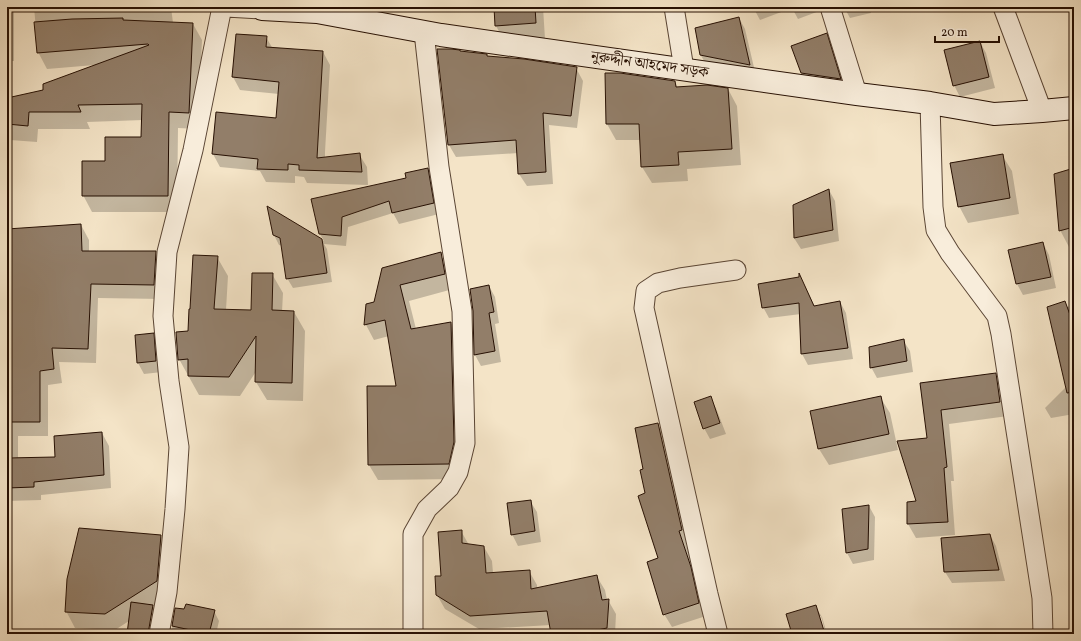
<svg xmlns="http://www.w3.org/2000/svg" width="1081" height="641" font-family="Vollkorn,'Noto Serif Bengali',serif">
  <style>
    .shadow { fill: #0003 }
    .building { fill: #927e69; stroke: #271003 }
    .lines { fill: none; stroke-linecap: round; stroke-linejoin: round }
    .minor-casing { stroke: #5a4534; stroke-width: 21 }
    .secondary-casing { stroke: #271003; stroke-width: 24 }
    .minor { stroke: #f8eddb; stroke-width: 19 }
    .secondary { stroke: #f8eddb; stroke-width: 22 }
    .labels { text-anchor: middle; stroke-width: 3; stroke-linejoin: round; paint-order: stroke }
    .street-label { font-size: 15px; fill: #271003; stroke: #f8eddb }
  </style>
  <rect width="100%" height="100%" fill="#f4e4c7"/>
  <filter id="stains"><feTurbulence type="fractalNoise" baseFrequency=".005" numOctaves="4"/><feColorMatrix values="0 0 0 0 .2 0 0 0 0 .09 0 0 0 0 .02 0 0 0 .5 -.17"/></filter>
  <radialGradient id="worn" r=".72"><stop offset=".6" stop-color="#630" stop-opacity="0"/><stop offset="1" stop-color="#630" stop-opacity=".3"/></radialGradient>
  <path class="shadow" d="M7,7H14V61H7Z
    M34,7H171L173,23L193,24L202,40L198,129L178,128L177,212H92L83,195L106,162L142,138L143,120L87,122L90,129H38L37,142L10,140L7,135V99L44,91L95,65L47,69L38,52Z
    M495,7H543L545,39L505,42L496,26Z
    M753,7H830L798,19L792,8L760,20Z
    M844,7H884L870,10L871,13L850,18Z
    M739,18L745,29L756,76L707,66L700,54Z
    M826,34L833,45L846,90L808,84L802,73Z
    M266,37L273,49L323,52L330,65L325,152V158L359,154L367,167L368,185L307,183L304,177L295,176V183L266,182L260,171L220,167L213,154L217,113L277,119L279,94L240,90L233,77Z
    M980,42L986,53L995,88L960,97L954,85Z
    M488,57L576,68L583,81L577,128L549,125L553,184L527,186L519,174L518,153L456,157L449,145Z
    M606,74L675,82L678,88L728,89L737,106L741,165L687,169L688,181L652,183L642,167L641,140H616L607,124Z
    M1002,155L1012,171L1019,214L968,223L959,206Z
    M428,169L434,179L439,214L399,224L393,213L348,227L346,246L324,244L327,249L332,282L293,288L287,278L283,246L279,245L274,235L269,208L324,241L320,234L312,200L407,178Z
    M1074,169V246L1069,247L1060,230Z
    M829,190L835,201L839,241L801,249L794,238Z
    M81,225L89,240V252H155L164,267L162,299L98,298L96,363L59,362L62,383L48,385V436H18V458L7,456V230Z
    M1043,243L1049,255L1056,288L1023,295L1017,284L1010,251Z
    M440,254L449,269L453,289L409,301L416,329L451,323L460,339L457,479L378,480L369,465L398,387L389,336L374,340L366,325L367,305L375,303Z
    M217,257L228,276L226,310L252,311L272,274L283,293L282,312H294L305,331L303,401L267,400L256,382L257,370L240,396L199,395L179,359Z
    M489,286L495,297L499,323L495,324L501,362L481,366L475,355Z
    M805,286L815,307L840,302L846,313L853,359L808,365L802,354L801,314L769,318L763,307Z
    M1074,305V414L1051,418L1045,408L1069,384L1067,307Z
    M153,334L159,346L162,372L144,374L138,363Z
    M903,340L910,351L913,372L877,378L871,367Z
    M995,374L1003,388L1008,416L949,424L954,481H951L955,535L916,538L908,524L917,501L928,439L921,384Z
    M710,397L716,408L726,434L710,439L704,428Z
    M880,397L890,413L898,450L829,465L819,449L812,412Z
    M658,424L665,437L689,543L686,544L697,580L706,616L672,627L664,614L659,559L644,470Z
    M102,433L109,446L111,488L41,495V500L7,501V462L56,458Z
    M530,501L537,512L541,542L518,546L512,534Z
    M869,506L875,517L874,560L853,564L847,553Z
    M461,531L469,545L484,547L492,561L493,573L529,571L537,585V589L597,577L605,590L607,600H608L616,614L615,634H552L551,625L479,629L445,609L437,595L442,577Z
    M990,535L996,546L1005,581L952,583L945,572L942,539Z
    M161,536L170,553L166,598L153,606L158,615L155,634H128L129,621L115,630L75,628L66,611Z
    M815,606L822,617L827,634H826L821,616H818L824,634H793Z
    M176,609L214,611L219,621L216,634H171Z"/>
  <path class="building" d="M494,7H535L536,23L495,26Z
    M739,17L750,65L700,55L695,28Z
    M123,18V20L193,23L189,113L169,112L168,196H82V161H105V137H141L142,104L78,105L81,112H29L28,126L7,124V98L43,90V84L149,45L148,44L37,53L34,22L72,19Z
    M827,33L841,79L801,73L791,46Z
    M236,34L267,36L266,47L323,51L317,158L360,153L362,172L299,170V165L288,164V170L257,169L258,159L212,154L216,112L276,118L279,82L232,77Z
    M980,41L989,77L953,86L944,50Z
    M437,49H451L460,50V51L487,54V56L524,59L577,67L571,116L543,113L546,172L518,174L516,140L448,145Z
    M605,73H620L675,81L676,87L707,85L728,88L732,149L678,152L679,165L641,167L639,124H606Z
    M1003,154L1010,198L958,207L950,163Z
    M428,168L434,203L392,213L389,201L342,217L341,236L319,234L311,199L406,178L405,173Z
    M1074,168V227L1059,231L1054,174Z
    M829,189L833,230L794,238L793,205Z
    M267,206L322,239L327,273L286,279L280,238L273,235Z
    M81,224L82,251H156L154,285L91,284L88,349L52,348L54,369L40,371V422H7V229Z
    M1043,242L1051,277L1016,284L1008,250Z
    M441,252L445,274L400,285L411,329L451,322L454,442L449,464L368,465L367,386H396L385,320L364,325L366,304L374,302L382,268Z
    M193,255L218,256L214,309L251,310L252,273H273L272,310L294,311L292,383L255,382L256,336L229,377L188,376V359L178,360L176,332L188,331L189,309H190Z
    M799,273L814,306L840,301L848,348L801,354L799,303L762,308L758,284L799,277Z
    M489,285L494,312L489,313L495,351L474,355L473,311L470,289Z
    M1065,301L1074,326V392L1067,393L1047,307Z
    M154,333L156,361L137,363L135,335Z
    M904,339L907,361L870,368L869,347Z
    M996,373L1000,402L941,410L947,467L944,468L948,522L907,524V502L916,501L897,441L927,438L920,383Z
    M711,396L720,423L703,429L694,402Z
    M881,396L889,434L818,449L810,411Z
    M658,423L682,530L679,531L691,567L699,603L663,615L647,562L658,558L638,496L645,493L640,470L643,469L635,428Z
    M102,432L104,475L34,482V487L7,488V458L55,457L54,436Z
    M531,500L535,531L511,535L507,503Z
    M869,505L868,549L846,553L842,509Z
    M79,528L161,535L157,581L105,614L65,612L67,579Z
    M462,530V543L484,546L486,573L530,570L531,589L597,575L602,600L609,599L607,628L578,634H551L547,611L470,616L436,595L435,576H441L438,532Z
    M990,534L999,570L944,572L941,538Z
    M131,602L153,605L148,634H127Z
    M186,604L215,610L209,634L172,626L175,608L184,609Z
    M816,605L825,634H792L786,614Z"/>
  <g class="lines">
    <g class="minor-casing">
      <path id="minor" d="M226,7L262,9
        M674,7L684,69
        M830,7L857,94
        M1003,7L1042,111
        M930,103L933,207L936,230L950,253L997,316L1001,334L1042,598L1043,634
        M159,634L167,592L175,509L179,447L169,381L163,316L167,252L193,150L222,7
        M413,634V534L427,509L449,488L458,472L465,443L462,311L439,167L424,32
        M718,634L708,594L644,308L646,291L658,283L680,278L736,270"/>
    </g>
    <g class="secondary-casing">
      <path id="secondary" d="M262,7V9L317,12L441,35L857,94L930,103L994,114L1042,111L1074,108"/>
    </g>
    <use href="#minor" class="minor"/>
    <use href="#secondary" class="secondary"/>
  </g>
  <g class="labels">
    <g class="street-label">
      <text transform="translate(650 64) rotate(8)" y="5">নুরুদ্দীন আহমেদ সড়ক</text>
    </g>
  </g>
  <rect width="1081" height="641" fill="none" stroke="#f4e4c7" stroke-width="24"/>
  <rect x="8" y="8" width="1065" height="625" fill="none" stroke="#271003" stroke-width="2"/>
  <rect x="12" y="12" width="1057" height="617" fill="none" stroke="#271003"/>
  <path d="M935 36v6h64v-6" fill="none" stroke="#271003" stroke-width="2"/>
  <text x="941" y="36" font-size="12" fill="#271003" stroke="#f8eddb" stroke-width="3" paint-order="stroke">20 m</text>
  <rect width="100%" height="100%" filter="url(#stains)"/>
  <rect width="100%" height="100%" fill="url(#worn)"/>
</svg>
